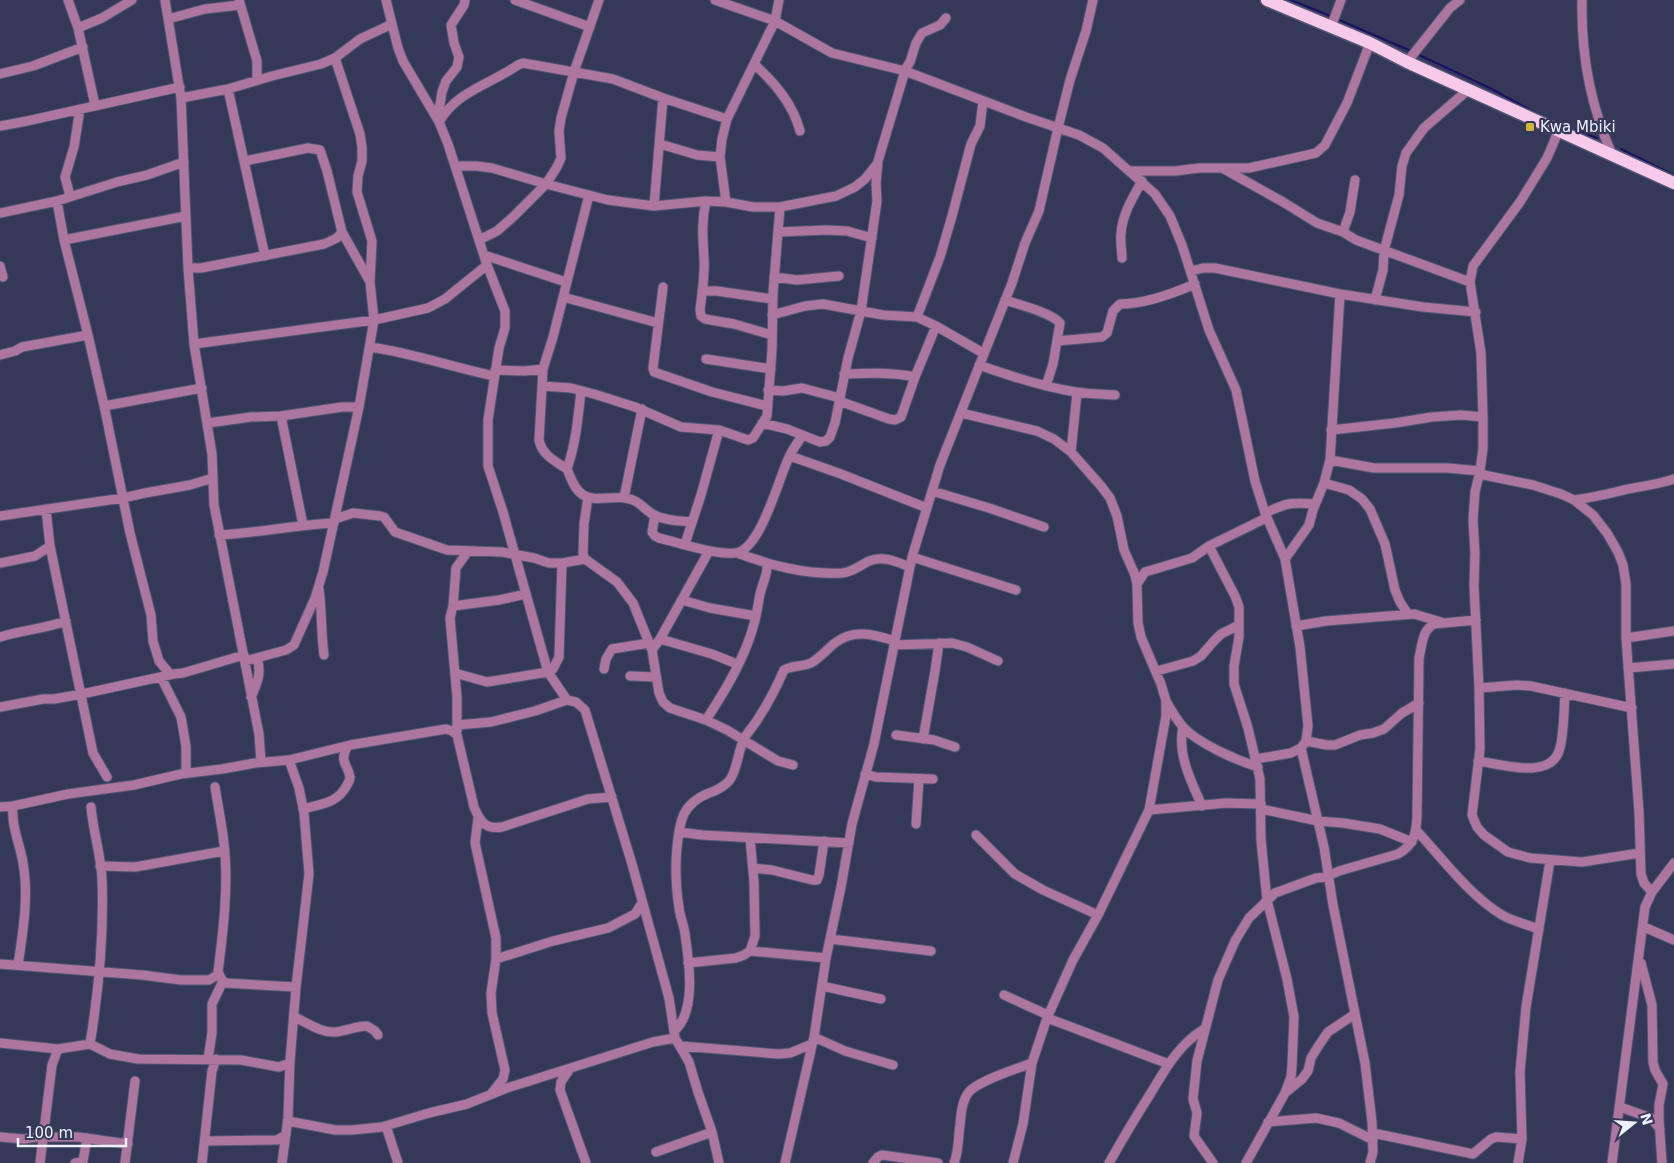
<svg xmlns="http://www.w3.org/2000/svg" width="1674" height="1163" font-family="'DejaVu Sans',sans-serif">
  <style>
    .lines { fill: none; stroke-linecap: round; stroke-linejoin: round }
    .stream { stroke: #1a1164; stroke-width: 2 }
    .street-casing { stroke: #525673; stroke-width: 11 }
    .primary-casing { stroke: #525673; stroke-width: 15 }
    .street { stroke: #ad769f; stroke-width: 9 }
    .primary { stroke: #f7c9ea; stroke-width: 12 }
    .poi-dot { fill: #d2b635; stroke: #343959; stroke-width: 2 }
    .labels { text-anchor: middle; stroke-width: 4.5; stroke-linejoin: round; paint-order: stroke }
    .poi-label { font-size: 15px; fill: #eff1fe; stroke: #343959; text-anchor: start }
  </style>
  <rect width="100%" height="100%" fill="#343959"/>
  <g class="lines">
    <path class="stream" d="M1291,0L1333,17
      M1337,19L1411,51
      M1417,54L1490,88L1547,119
      M1567,128L1597,138
      M1621,149L1674,175"/>
    <g class="street-casing">
      <path id="street" d="M68,0L78,28L95,105
        M165,0L181,98L188,268L194,344L212,454L214,505L259,734L261,762
        M239,0L257,61V80
        M386,0L398,48L403,61L439,122L448,144L487,265L505,311V328L499,348L488,420V466L503,512L548,672L567,700
        M515,0L590,27
        M715,0L775,21L832,53L905,71L1026,117L1079,135L1103,148L1155,194L1170,216L1182,245L1209,330L1236,390L1255,481L1265,513L1285,559L1300,647L1308,726L1306,741L1301,748L1291,753L1256,759
        M1582,0C1581,53 1590,105 1612,154
        M168,19L205,9L240,5
        M1331,27L1341,0
        M78,28L102,18L132,0
        M1407,62L1450,8L1460,0
        M754,64C775,83 793,104 800,131
        M904,71L910,62L916,43L922,33L940,25L946,18
        M0,74L33,66L83,47
        M228,89L265,256
        M181,98L228,89L272,76L321,64L335,58L360,39L392,24
        M441,118L439,111L442,92L446,81L457,67L459,57L454,43L451,25L464,5L465,0
        M439,122C457,91 489,85 518,65L523,63L613,79L663,98L727,119
        M0,126L27,121L180,87
        M1559,130L1547,158L1520,202L1473,266L1470,282L1481,353L1483,417V448L1480,471L1475,492L1473,520L1475,553L1474,586L1479,688L1480,749L1472,815L1477,827L1484,835L1508,852L1530,858L1582,862L1640,853
        M660,144L697,155L720,157
        M245,161L308,148L320,150L327,171L342,232L369,280
        M455,166H476L492,168L546,184L608,200L654,206L706,201L726,202L753,207H780L836,196L855,187L865,179L877,164
        M1224,169L1283,202L1317,223L1343,232L1356,240L1470,282
        M1130,171H1175L1199,168H1249L1316,153L1325,145L1347,103L1370,43
        M70,196L65,177L74,147L80,109
        M57,201L64,240L88,335L105,410L130,533L151,615L153,641L159,661L170,674
        M706,201C701,223 703,238 704,259C705,276 702,293 700,310L701,316L705,319L734,324L772,335
        M726,202L720,157L722,139L727,119L775,21L779,0
        M654,206L663,98
        M0,213L57,201L117,182L147,175L184,162
        M778,232L826,230L847,231L872,238
        M1343,232L1350,212L1355,180
        M64,240L186,216
        M479,240L497,231L513,217L546,184L557,167L561,158L559,131L561,118L574,72L599,0
        M484,255L566,282
        M1122,258C1122,250 1120,242 1121,234C1122,215 1133,197 1142,181
        M0,266L3,277
        M188,268H201L324,244L337,238L342,232
        M1191,271L1203,268H1215L1340,294L1423,307L1476,312
        M774,277L797,280L839,276
        M663,287L653,368L654,372L712,392L767,406
        M702,291H717L772,299
        M563,297L658,323
        M1005,300C1020,305 1050,312 1060,323L1053,364L1046,386
        M1375,300L1383,270L1384,251L1399,195L1402,166L1406,153L1424,128L1469,89
        M772,315L805,306L823,304L883,315L917,317L936,326L983,353
        M917,317L940,257L952,216L971,144L980,126L983,101
        M1057,341L1102,337L1107,333L1113,311L1120,304C1145,304 1172,294 1195,284
        M194,344L374,320L428,308L445,299L487,265
        M370,347C412,353 452,367 494,376
        M0,355L15,351L22,347L88,335
        M706,359L771,369
        M979,365C1010,376 1043,387 1076,392C1088,394 1102,394 1115,395
        M495,370L525,371L543,369
        M844,374C868,373 891,372 915,377
        M542,386L571,388L594,394L635,407L681,427L719,430L748,440L753,438L767,416L772,350L773,293L780,207
        M768,390L783,391L802,388L840,398
        M581,391C578,418 576,443 567,469C571,478 574,489 583,495C595,502 612,496 625,498C640,500 643,509 654,515C666,521 680,521 692,522
        M839,401L889,419L895,420L901,417L915,377L936,326
        M104,406L202,388
        M961,413L1037,431L1054,439L1071,452L1101,486L1110,498L1117,516L1124,550L1135,575L1137,584L1138,623L1141,637L1161,684L1166,701V716L1149,810L1098,915L1073,960L1047,1018L1032,1063L1023,1124L1013,1163
        M281,416L303,525
        M208,423L251,417L281,416L342,407H359
        M762,423L787,429L820,442L826,441L830,437L835,423L848,358L861,311L877,201L876,184L878,161L905,71
        M1331,430L1395,423L1432,417L1461,415L1483,417
        M1071,452L1077,393
        M790,456L841,474L927,508
        M1330,460L1374,468H1448L1480,471
        M567,469C555,461 542,455 539,440L543,369L553,337L589,195
        M1479,474L1533,485L1561,494L1574,500L1593,515L1607,533L1618,552L1623,565L1626,584V638L1639,812L1641,874L1644,883L1652,892
        M1324,483L1349,490L1362,499L1370,509L1385,544L1395,590L1400,602L1408,614
        M932,491L989,508L1044,527
        M588,497L584,524L583,554L585,559L617,582L633,603L652,650L659,693L663,702L670,708L706,720L727,730L778,761L793,765
        M624,498L642,409
        M1574,500C1591,498 1607,494 1624,490C1641,486 1657,485 1674,479
        M46,509L50,546L93,753L107,777
        M1265,513C1286,503 1291,502 1315,504
        M655,515L652,532L655,536L659,538C680,543 715,555 735,553C761,551 779,476 790,455C793,449 798,442 802,436
        M0,516L123,498L145,493L190,485L213,478
        M335,519L353,513L380,516L384,517L395,532L447,550L502,552L534,558L549,563H562L585,559
        M219,535C258,533 295,525 334,523
        M685,544L701,495L719,430
        M1209,546L1235,596L1239,607V637L1234,666V684L1248,728L1260,779L1261,840L1267,900L1287,979L1294,1017L1292,1066L1291,1077L1285,1093
        M737,553C770,565 805,575 842,573C853,572 859,566 869,561C883,555 897,562 910,567
        M912,557L1016,590
        M1285,559L1309,525L1313,510L1324,483L1330,460L1340,294
        M0,563L35,556L50,546
        M1137,584L1145,572L1192,558L1209,546L1266,518
        M319,589C322,611 321,633 324,655
        M682,600L710,608L756,616
        M453,606L499,600L526,594
        M1296,626L1326,621L1414,614L1441,622
        M0,637C22,630 44,629 66,621
        M1626,638L1674,631
        M660,639L712,654L737,664
        M894,645L952,643L967,647L998,661
        M652,650L660,639L709,551
        M245,661L286,650L294,645L315,598L323,572L359,407L374,320L370,282L372,241L357,192L358,176L362,161V147L360,134L335,58
        M1628,668L1674,664
        M604,669L606,659L612,649L649,643
        M1157,671L1193,661L1201,656L1213,642L1221,634L1239,625
        M455,673L487,682L548,672L553,669L559,657L562,563
        M630,676L656,677
        M161,677L181,717L186,746V773
        M1479,688L1517,685L1531,686L1632,708
        M251,697C257,684 262,673 257,658
        M1166,701C1171,710 1176,719 1183,727C1199,744 1236,760 1258,767
        M0,707L43,699H54L82,694L174,674L183,673L244,655
        M706,720C725,691 745,658 754,624C757,614 758,604 760,594C762,584 768,575 767,564
        M457,725L491,722L535,711L567,700L576,702L585,710L632,864L669,998L675,1038L689,1062L698,1092L712,1132L656,1152
        M1183,727C1177,754 1191,781 1202,806
        M457,731V697L450,618L453,606L456,568L468,551
        M896,735L934,740L955,747
        M923,739L935,671L939,643
        M1306,741L1327,745H1335L1360,735L1373,733L1384,729L1402,713L1419,703
        M1301,748L1324,847L1333,905L1365,1063L1372,1122L1373,1152L1370,1163
        M1478,761C1501,764 1549,780 1559,751C1564,738 1564,708 1565,693
        M865,774L876,777L933,779
        M215,787C218,806 222,825 224,844C229,885 223,932 218,972L222,980L225,983L296,987
        M13,806C11,826 20,844 23,863C29,896 23,932 18,965
        M0,807L13,806L68,794L134,785L181,774L222,769L255,763L289,760L350,745L446,729L452,731L457,735L474,807C480,821 485,830 502,827L588,799L612,797
        M303,809C322,804 338,803 347,785C349,782 350,780 350,777C348,764 339,763 347,747L350,745
        M1261,809L1318,821L1343,823L1380,829L1412,842
        M1149,810L1226,803L1261,804
        M478,818L475,843L496,938V959L491,993L492,1013L505,1070L503,1079L491,1094
        M916,824L919,779
        M1416,830C1442,858 1469,895 1502,915C1512,921 1526,924 1538,929
        M679,832L702,835L849,843
        M976,835L1015,874L1043,890L1098,915
        M100,866L135,867L224,851
        M753,868L772,870L812,880H817L819,875L824,841
        M1328,876L1339,871L1398,854C1414,845 1416,834 1417,817L1419,658C1422,646 1422,630 1434,624L1476,620
        M1644,927L1674,940
        M830,939L931,951
        M750,951L826,958
        M496,959L553,941L608,928L635,914L642,903
        M688,963L736,958L744,955L750,951L755,936L754,882L750,838
        M1641,963L1652,1005L1653,1062L1655,1070L1663,1084L1659,1105V1120L1662,1163
        M0,964L142,975L181,980H209L219,974
        M822,986L881,999
        M1004,995L1048,1015
        M294,1017C307,1022 320,1033 335,1032C346,1031 356,1026 367,1026L375,1031L378,1035
        M1047,1018C1088,1033 1128,1049 1169,1064
        M674,1031C697,1012 689,961 685,934C684,925 680,917 679,908C676,888 675,867 677,847C680,820 682,804 709,793C716,791 727,785 731,778C738,766 738,751 744,739C748,731 755,725 759,717C769,702 777,686 784,670C792,665 802,667 811,663C820,658 827,649 835,643C854,628 875,635 895,641
        M814,1037L845,1051L893,1065
        M0,1043L58,1049
        M90,1044L110,1054L138,1059L241,1060L279,1067L290,1063
        M681,1046L778,1054L790,1053L812,1044
        M208,1059L212,1033V1004L223,981
        M569,1070L561,1082L560,1090L586,1163
        M1620,1107L1651,1118L1660,1129
        M288,1121L335,1130H352L382,1127L429,1113L467,1104L507,1088L653,1042L675,1038
        M1268,1122L1316,1118L1339,1123L1373,1140
        M386,1126L398,1163
        M712,1132L719,1163
        M1373,1133L1473,1154L1491,1139L1496,1137L1522,1139
        M0,1137L24,1139L44,1136
        M44,1137H78L128,1144
        M205,1141L277,1140L286,1135
        M40,1163L52,1065L58,1049L90,1044C99,989 104,934 102,879C101,855 93,831 91,807
        M75,1163L83,1161L87,1138
        M125,1163L135,1081
        M202,1163L212,1071L216,1059
        M282,1163L288,1118L290,1061L296,987L309,874L304,813L299,788L289,760
        M785,1163L814,1037L826,958L841,887L852,824L874,744L912,557L940,465L1012,283L1025,243L1039,211L1058,128L1070,80L1086,31L1093,0
        M873,1163L878,1157L882,1155L938,1163
        M954,1163C959,1151 958,1138 960,1125C961,1114 962,1100 969,1092C978,1081 1018,1068 1032,1063
        M1109,1163C1122,1140 1135,1118 1149,1096C1165,1070 1177,1046 1204,1029
        M1213,1163L1194,1136L1197,1113L1193,1099L1197,1061L1218,980L1235,941L1249,918L1275,893L1316,878L1329,877
        M1246,1163L1285,1093L1302,1079L1308,1071L1311,1058L1319,1045L1328,1032L1355,1014
        M1518,1163L1522,1139L1520,1072L1526,1007L1550,861
        M1612,1163L1645,907L1652,892L1674,863"/>
    </g>
    <g class="primary-casing">
      <path id="primary" d="M1267,0L1370,43L1407,62L1674,183"/>
    </g>
    <use href="#street" class="street"/>
    <use href="#primary" class="primary"/>
  </g>
  <rect class="poi-dot" x="1525" y="122" width="10" height="10" rx="2.5"/>
  <g class="labels">
    <g class="poi-label">
      <text x="1540" y="132">Kwa Mbiki</text>
    </g>
  </g>
  <g transform="translate(1634 1123) rotate(73)" stroke="#343959" stroke-width="4" paint-order="stroke">
  <path d="M0-4L9 19L0 12L-9 19Z" fill="#eff1fe"/>
  <text y="-8" font-size="14" font-weight="bold" text-anchor="middle" fill="#eff1fe">N</text>
  </g>
  <path d="M18 1138v8h108v-8" fill="none" stroke="#eff1fe" stroke-width="2.5"/>
  <text x="25" y="1138" font-size="15" fill="#eff1fe" stroke="#343959" stroke-width="4" paint-order="stroke">100 m</text>
</svg>
